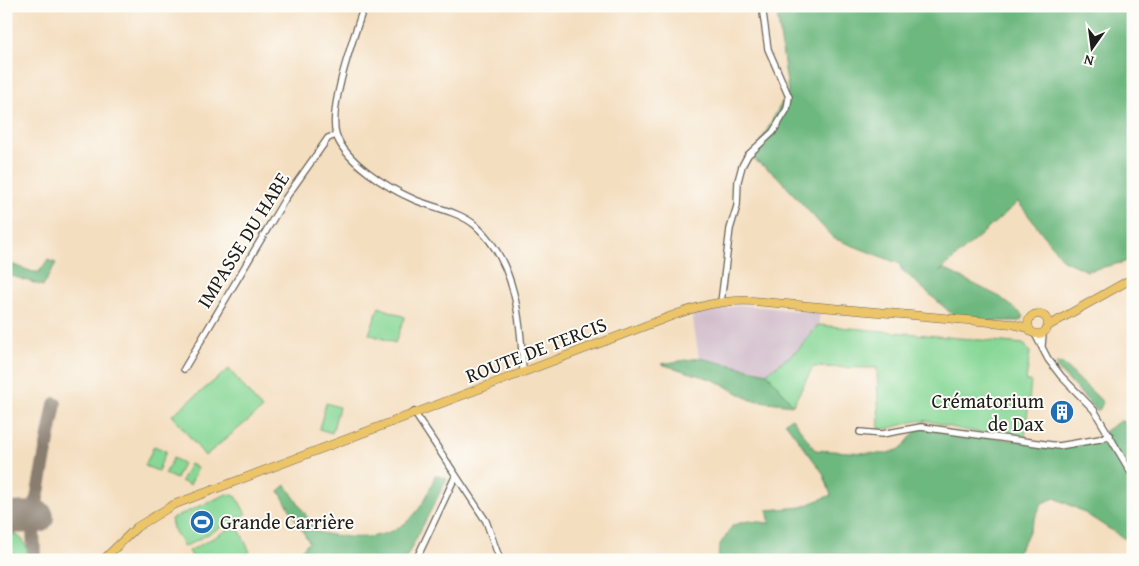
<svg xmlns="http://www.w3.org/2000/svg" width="1139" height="566" font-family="'Gentium Book Plus',serif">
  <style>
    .industrial { fill: #d1bdcb }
    .green { fill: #87d796; stroke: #527a59 }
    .forest { fill: #6db87f; stroke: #446a4e }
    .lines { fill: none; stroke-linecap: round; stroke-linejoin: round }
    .taxiway { stroke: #887d6e; stroke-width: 14 }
    .runway { stroke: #887d6e; stroke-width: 32 }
    .minor-casing { stroke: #686055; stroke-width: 8 }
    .major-casing { stroke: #686055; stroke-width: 9 }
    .minor { stroke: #fff; stroke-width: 5.5 }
    .major { stroke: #edc569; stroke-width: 8 }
    .labels { text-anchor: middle; stroke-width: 4; stroke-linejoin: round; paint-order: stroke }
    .street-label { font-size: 20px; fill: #1c1c1c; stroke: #fdfcf7 }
    .poi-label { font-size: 20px; fill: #1c1c1c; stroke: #fdfcf7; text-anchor: end }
  </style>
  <rect width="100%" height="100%" fill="#fdfcf7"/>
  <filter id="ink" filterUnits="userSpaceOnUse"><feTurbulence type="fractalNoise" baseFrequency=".02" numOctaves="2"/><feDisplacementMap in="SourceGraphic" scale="10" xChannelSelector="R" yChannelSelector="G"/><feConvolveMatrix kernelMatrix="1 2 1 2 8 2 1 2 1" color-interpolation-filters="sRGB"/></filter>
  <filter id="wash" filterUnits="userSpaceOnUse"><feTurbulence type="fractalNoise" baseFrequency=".0096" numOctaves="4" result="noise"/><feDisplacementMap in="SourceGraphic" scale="20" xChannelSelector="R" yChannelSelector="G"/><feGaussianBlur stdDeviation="1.12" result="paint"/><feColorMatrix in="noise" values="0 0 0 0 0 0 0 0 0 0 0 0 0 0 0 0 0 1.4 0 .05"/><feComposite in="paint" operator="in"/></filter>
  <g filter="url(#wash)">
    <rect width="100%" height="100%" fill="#f4dec0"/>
    <path class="industrial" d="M741,305L820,313L818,325L799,349L767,373L699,358L692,314Z"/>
    <path class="green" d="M379,307L405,317L395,343L369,334Z
      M818,325L1024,344L1030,352L1026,381H1031L1025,438C993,434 963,432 933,422C916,416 896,430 879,429L877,368L813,367L793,405L767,373L799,349Z
      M229,369L262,409L205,456L172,415Z
      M326,403L339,407L332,433L319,429Z
      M154,446L166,451L158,471L145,466Z
      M173,458L183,463L176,479L165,474Z
      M190,464L198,468L190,485L181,481Z
      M227,494L236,496L246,514L184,547L173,528L171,519Z
      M237,525L250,552L237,560H194L189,551Z
      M6,533C22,533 28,545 29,560H6Z"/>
    <path class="forest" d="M776,6H1133V260L1087,271L1063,260L1018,202L939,272L944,269L1000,297L1024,316L1020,321H984L953,315L901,269L900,264L833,238L776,175L752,158L788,91Z
      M48,260L56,263L43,286L6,274V262L33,272H39Z
      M699,358L767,373L793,405L751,400L714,380L661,364Z
      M1057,363L1063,364L1103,402L1100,409L1097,411L1057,368Z
      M792,418L815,450L884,454L901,449L923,422L940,431L1059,446L1090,441L1120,421L1133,423V560H1127L1131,543L1080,510L1055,498L1042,503L1025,540L1013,560H855C842,551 820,552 807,560H718L719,546L733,525L748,521L770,523L767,510L802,507L831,495L823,473L785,422Z
      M435,475L447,479L405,560H291L309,542L279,491L286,485L317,532C374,545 416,537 435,475Z"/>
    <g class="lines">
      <path class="taxiway" d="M36,503L55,404
        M12,519H25L33,524L34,560"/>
      <path class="runway" d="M6,518L38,517"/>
    </g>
  </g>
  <g filter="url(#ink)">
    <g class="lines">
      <g class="minor-casing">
        <path id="minor" d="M364,6C355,34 328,107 336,134C344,161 388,188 413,199C433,208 458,211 475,225C516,261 521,321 523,372
          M721,302L730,229L737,206L738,181L742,166L748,155L773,132L787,109L789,97L768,49L762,6
          M1035,334L1048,359L1061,376L1094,410L1133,476
          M1042,346L1043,333
          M184,369L285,199L328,138L336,135
          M414,412L486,521L500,560
          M860,432L882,434L921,427L1059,446L1100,439L1110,435
          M416,560L455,477"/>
      </g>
      <g class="major-casing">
        <path id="major" d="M1028 324a10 10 0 1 1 20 0a10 10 0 1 1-20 0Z
          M1048,326L1133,278
          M103,560L137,527L173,505L666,318C695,307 722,299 753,301L1012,324L1029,328"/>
      </g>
      <use href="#minor" class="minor"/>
      <use href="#major" class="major"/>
    </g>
  </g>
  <defs>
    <g id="building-disc" transform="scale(1.25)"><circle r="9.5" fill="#1f6fb2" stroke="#fdfcf7"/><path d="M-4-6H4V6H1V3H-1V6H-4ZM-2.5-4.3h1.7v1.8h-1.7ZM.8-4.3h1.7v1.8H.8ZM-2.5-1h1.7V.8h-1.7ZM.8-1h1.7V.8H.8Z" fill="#fff"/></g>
    <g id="stadium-disc" transform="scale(1.25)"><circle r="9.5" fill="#1f6fb2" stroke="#fdfcf7"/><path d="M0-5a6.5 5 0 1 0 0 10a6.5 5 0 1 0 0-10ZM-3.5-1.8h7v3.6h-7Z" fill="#fff"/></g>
  </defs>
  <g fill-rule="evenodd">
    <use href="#building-disc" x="1062" y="412"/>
    <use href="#stadium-disc" x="202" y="522"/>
  </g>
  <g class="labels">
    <g class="street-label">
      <text transform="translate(243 240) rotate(-58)" y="7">IMPASSE DU HABE</text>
      <text transform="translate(536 350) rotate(-21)" y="7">ROUTE DE TERCIS</text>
    </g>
    <g class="poi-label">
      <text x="1044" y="408">Crématorium<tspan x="1044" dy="23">de Dax</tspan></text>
      <text x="220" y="529" text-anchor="start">Grande Carrière</text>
    </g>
  </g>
  <rect width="1139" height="566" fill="none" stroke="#fdfcf7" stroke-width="25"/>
  <g transform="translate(1092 48) rotate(194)" stroke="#fdfcf7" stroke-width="4" paint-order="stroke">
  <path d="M0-4L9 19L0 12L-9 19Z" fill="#1c1c1c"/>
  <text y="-8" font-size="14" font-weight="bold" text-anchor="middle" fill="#1c1c1c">N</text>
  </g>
</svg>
